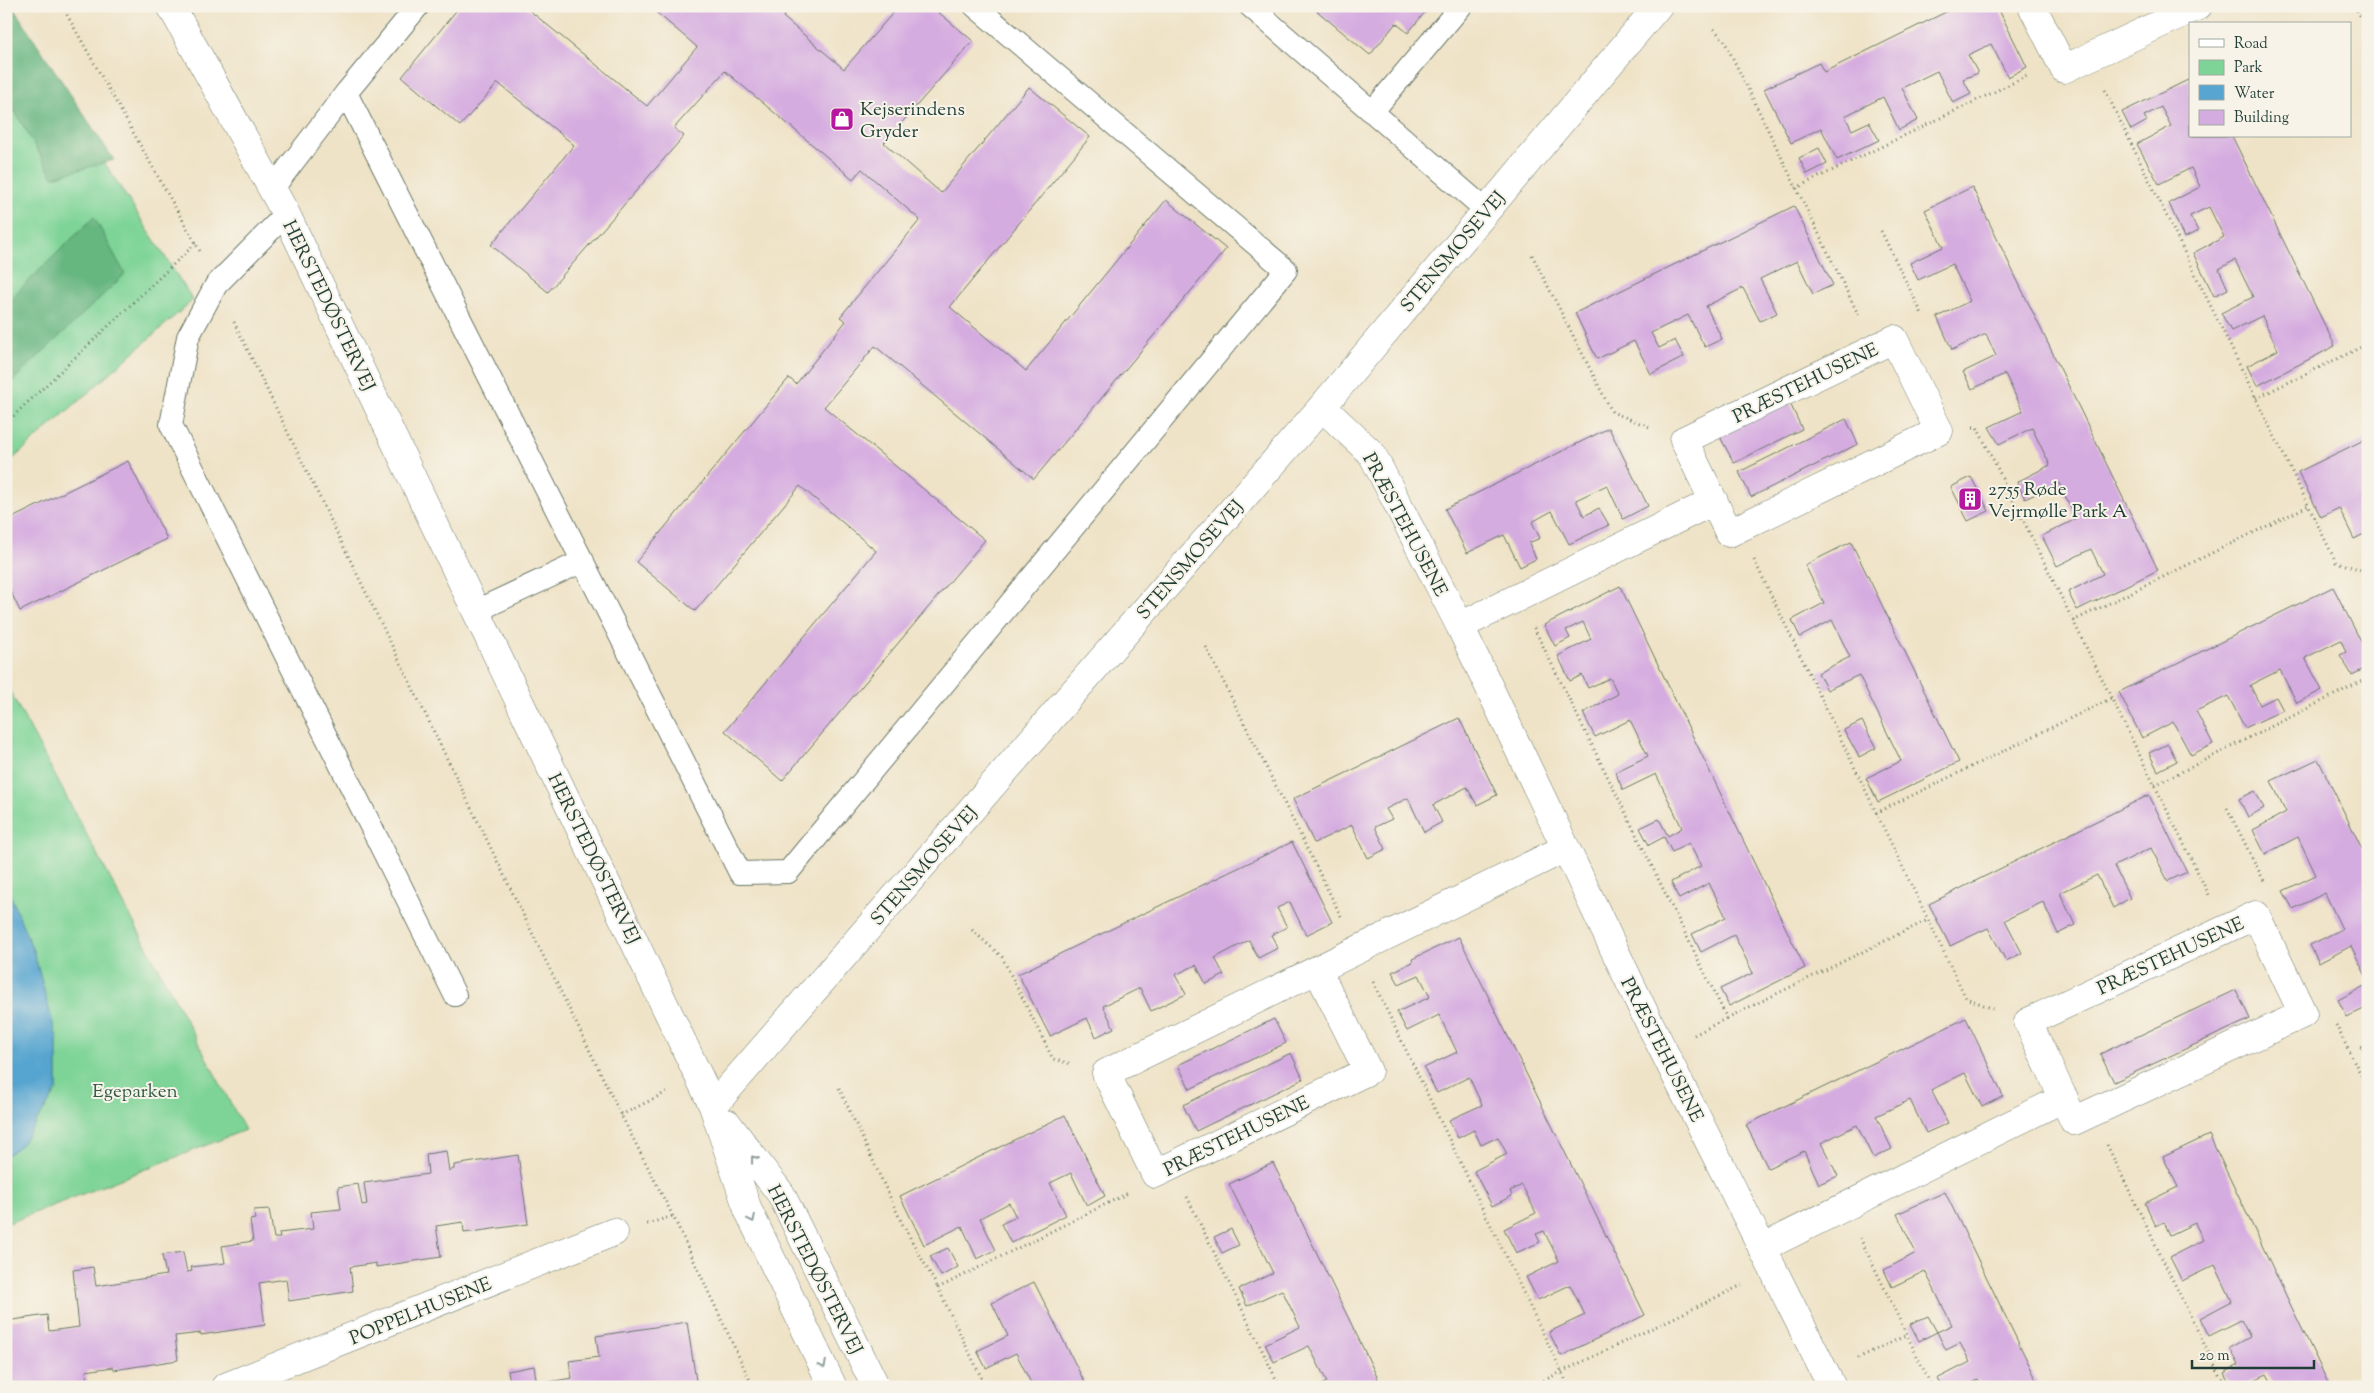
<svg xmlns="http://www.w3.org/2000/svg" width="2374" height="1393" font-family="'Sorts Mill Goudy',serif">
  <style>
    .green { fill: #7ed497; stroke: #4e8866 }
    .forest { fill: #66b680; stroke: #427a5a }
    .water { fill: #57a5d0; stroke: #3b7182 }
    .building { fill: #d5ace0 }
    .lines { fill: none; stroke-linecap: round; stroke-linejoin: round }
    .lane-casing { stroke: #687767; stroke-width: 24 }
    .street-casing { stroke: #687767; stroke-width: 29 }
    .secondary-casing { stroke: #687767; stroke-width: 29 }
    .path { stroke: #687767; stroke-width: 3; stroke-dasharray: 1 4; stroke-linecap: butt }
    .lane { stroke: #fff; stroke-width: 22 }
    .street { stroke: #fff; stroke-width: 28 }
    .secondary { stroke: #fff; stroke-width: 28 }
    .oneway { stroke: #8f9e9a }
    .labels { text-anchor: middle; stroke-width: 4; stroke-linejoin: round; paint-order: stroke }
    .poi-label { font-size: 19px; fill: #1f3d34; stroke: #f7f3e8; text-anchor: start }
    .street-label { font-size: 19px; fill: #1f3d34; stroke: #f7f3e8 }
    .park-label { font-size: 19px; fill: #325b48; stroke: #f7f3e8 }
  </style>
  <rect width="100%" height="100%" fill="#f7f3e8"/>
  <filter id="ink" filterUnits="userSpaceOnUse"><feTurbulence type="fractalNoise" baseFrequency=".02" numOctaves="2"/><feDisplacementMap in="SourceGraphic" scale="10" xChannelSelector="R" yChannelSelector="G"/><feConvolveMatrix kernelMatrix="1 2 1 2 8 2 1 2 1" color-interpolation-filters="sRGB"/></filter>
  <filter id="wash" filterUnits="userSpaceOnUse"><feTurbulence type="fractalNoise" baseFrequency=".0096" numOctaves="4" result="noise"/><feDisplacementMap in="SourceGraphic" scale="20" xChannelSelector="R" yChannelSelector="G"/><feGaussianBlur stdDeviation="1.12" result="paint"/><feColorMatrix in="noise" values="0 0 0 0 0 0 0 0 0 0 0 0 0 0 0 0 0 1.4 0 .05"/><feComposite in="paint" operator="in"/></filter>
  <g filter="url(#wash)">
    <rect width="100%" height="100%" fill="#efe3c7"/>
    <path class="green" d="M6,10L193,300L6,465Z
      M6,684L245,1130L6,1224V1156L22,1144L57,1090V1039L34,953L6,885Z"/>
    <path class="forest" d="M6,6H12L114,160L53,177L6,96Z
      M94,217L125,274L6,387V303Z"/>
    <path class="water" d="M6,885L34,953L57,1039V1090L22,1144L6,1156Z"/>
    <g id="blocks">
      <path class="building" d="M460,6H524L647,106L697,47L649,6H792L783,17L844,69L899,6H931L973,41L884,143L941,193L1029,87L1090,137L950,307L1026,371L1166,200L1226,249L1034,479L875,346L824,407L985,540L782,781L725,731L876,551L800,486L695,611L636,562L789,378L796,384L846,321L840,317L920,220L862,169L853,179L725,71L674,128L684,136L548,292L491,245L574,145L498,83L460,126L402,77Z
        M1311,6H1430L1408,33L1396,23L1370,55Z
        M1958,6H1997L2027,67L2008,77L1991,44L1968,55L1978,73L1963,79L1971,94L1953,103L1937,71L1902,88L1918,120L1899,130L1883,97L1845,116L1852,130L1869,122L1879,140L1837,160L1821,128L1791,143L1764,89L1819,63L1824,72Z
        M2190,79V136H2232L2335,346L2257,386L2247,366L2278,350L2262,316L2231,331L2221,313L2253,297L2235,260L2219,269L2228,289L2214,296L2193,253L2224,237L2209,207L2190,216L2198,231L2184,238L2169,203L2200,187L2191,168L2159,184L2137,144L2171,126L2161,107L2144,116L2147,121L2131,130L2122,112Z
        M1819,148L1827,164L1807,174L1799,158Z
        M1972,187L2158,570L2077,610L2068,592L2103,574L2091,549L2057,566L2042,536L2076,519L2059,483L2025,499L2017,482L2050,465L2032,428L1999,444L1989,427L2023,411L2005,374L1972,389L1963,372L1996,356L1986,334L1952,350L1937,317L1970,301L1952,264L1918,280L1910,263L1943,247L1925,210Z
        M1794,206L1833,285L1813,294L1797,261L1760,279L1777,313L1760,321L1743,288L1706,306L1722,339L1705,347L1688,315L1651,333L1659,348L1675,340L1684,357L1651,374L1634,341L1597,359L1575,313Z
        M1789,401L1802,429L1734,463L1719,435Z
        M1846,419L1858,444L1751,497L1739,472Z
        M1609,428L1648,506L1623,519L1607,485L1576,500L1584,516L1599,508L1609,525L1569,544L1552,511L1532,522L1540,538L1529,543L1536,559L1520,567L1504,535L1467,553L1445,509Z
        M2368,438V532L2354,539L2339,508L2321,517L2298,472Z
        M128,461L167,539L20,611L6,582V521Z
        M1971,477L1989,511L1968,521L1951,487Z
        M1851,542L1959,762L1878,802L1866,778L1901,761L1859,675L1827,690L1818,673L1850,657L1832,620L1800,637L1792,620L1824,603L1805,565Z
        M1620,586L1805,968L1729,1006L1720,989L1753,973L1734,935L1701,952L1692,934L1726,917L1709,883L1679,899L1671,882L1701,866L1689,843L1672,852L1664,837L1649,845L1640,828L1659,819L1668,836L1682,828L1656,774L1623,790L1615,772L1648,756L1630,720L1595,737L1583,713L1618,694L1610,678L1588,688L1582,675L1570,681L1558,656L1591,639L1583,622L1566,630L1570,638L1555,646L1544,625Z
        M2333,587L2368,655V667L2352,675L2340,655L2346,652L2341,640L2305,658L2322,690L2297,703L2280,670L2250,685L2260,705L2276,697L2283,710L2245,728L2228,696L2196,711L2213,744L2191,755L2173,722L2142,738L2119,692Z
        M1459,718L1497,795L1477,805L1467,787L1433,805L1442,822L1424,832L1408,798L1386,809L1392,819L1375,827L1386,849L1368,858L1352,825L1314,843L1293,799Z
        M1862,721L1876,748L1859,757L1844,730Z
        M2168,744L2177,761L2158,771L2149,753Z
        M2318,759L2368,861V980L2351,946L2319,963L2310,945L2342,929L2325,893L2293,909L2283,891L2316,875L2298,837L2265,854L2253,830L2286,812L2271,781Z
        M2255,791L2264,808L2248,817L2239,799Z
        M2149,795L2187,872L2168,881L2151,848L2114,866L2130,898L2113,908L2097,875L2060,893L2075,925L2058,934L2043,902L2005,920L2022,953L2006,961L1988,928L1950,946L1929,904Z
        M1292,842L1332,922L1306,935L1290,902L1277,908L1287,927L1271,935L1278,948L1258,958L1249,940L1215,958L1224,975L1206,984L1196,965L1175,975L1186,994L1151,1011L1140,988L1103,1006L1114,1028L1096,1037L1087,1018L1050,1036L1018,974Z
        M1459,937L1645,1315L1561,1356L1549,1332L1585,1315L1570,1285L1538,1300L1526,1277L1559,1261L1544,1231L1536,1234L1540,1242L1516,1253L1504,1229L1536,1213L1522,1185L1510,1191L1512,1196L1492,1206L1474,1171L1507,1154L1498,1137L1481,1145L1474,1130L1458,1138L1449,1120L1482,1105L1469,1077L1437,1093L1424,1068L1457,1052L1439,1015L1407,1031L1397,1012L1430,997L1419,975L1399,984L1392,972L1413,962L1412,959Z
        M2368,984V1007L2347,1017L2338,1000Z
        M2236,990L2250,1019L2114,1082L2100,1054Z
        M1966,1018L2003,1096L1982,1107L1965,1073L1931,1090L1948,1123L1926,1133L1910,1100L1876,1116L1892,1149L1873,1158L1857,1125L1821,1143L1838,1176L1819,1184L1804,1151L1768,1168L1746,1125Z
        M1274,1019L1286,1043L1190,1089L1178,1065Z
        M2368,1044V1060L2361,1047Z
        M1291,1053L1303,1079L1196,1131L1183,1105Z
        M1065,1115L1105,1196L1087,1206L1071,1173L1050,1183L1066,1215L1011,1243L1001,1224L1016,1217L1009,1203L980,1218L996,1250L977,1259L962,1226L924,1245L900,1196Z
        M2209,1135L2330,1387H2274L2267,1374L2240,1387H2231L2224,1373L2239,1365L2230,1348L2250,1337L2241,1320L2209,1336L2200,1318L2232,1301L2215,1265L2182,1281L2170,1257L2203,1240L2195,1223L2170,1235L2164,1222L2156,1226L2145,1203L2178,1187L2163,1157Z
        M446,1151L449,1171L454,1169V1165L518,1155L528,1224L464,1233L463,1222L436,1226L441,1257L376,1267V1263L350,1267L353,1291L289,1301L286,1279L259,1283L265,1325L201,1335V1333L175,1336L178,1360L114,1370L113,1367L86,1371L88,1387H6V1321L47,1315L49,1331L79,1327L73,1270L93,1267L96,1286L166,1275L162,1255L183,1252L187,1272L192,1271L191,1267L225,1263L222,1246L253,1241L250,1220L255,1219L254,1210L269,1209L274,1238H280L279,1233L313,1229L311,1212L341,1209L338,1187L358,1184L362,1205L367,1204L364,1183L428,1174L426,1154Z
        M1273,1163L1382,1387H1317L1327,1382L1309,1346L1274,1362L1265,1344L1300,1327L1282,1290L1247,1306L1239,1289L1273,1273L1229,1184Z
        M1945,1192L2040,1387H1982L1978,1380L1965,1387H1942L1937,1379L1970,1362L1960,1343L1946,1350L1937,1332L1952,1325L1925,1271L1892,1287L1884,1270L1916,1253L1897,1214Z
        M1231,1229L1239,1245L1222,1253L1214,1237Z
        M948,1248L958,1267L941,1276L930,1256Z
        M1034,1282L1087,1387H1033L1016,1353L986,1368L977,1351L1008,1336L992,1303Z
        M1928,1316L1937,1332L1919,1341L1910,1324Z
        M687,1322L697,1387H511L508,1371L534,1366L537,1384L572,1378L569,1361L599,1357L596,1336Z"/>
    </g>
  </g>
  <g filter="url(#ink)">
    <use href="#blocks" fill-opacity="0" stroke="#687767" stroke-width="1"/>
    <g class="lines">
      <g class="lane-casing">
        <path id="lane" d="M418,6L346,93L740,873L788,872L1286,270L975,6
          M1250,6L1487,211
          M1372,112L1461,6
          M273,188L346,93
          M286,214L216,285L188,337L171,425L455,995
          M476,611L583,561"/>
      </g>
      <g class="street-casing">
        <path id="street" d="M2032,6L2064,69L2198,6
          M1894,339L1939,431L1729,533L1684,440Z
          M1322,407L1372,454L1460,626L1644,1012L1832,1387
          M1460,626L1714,501
          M2256,915L2303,1014L2074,1121L2028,1022Z
          M1318,971L1368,1071L1155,1174L1106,1073L1566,848
          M1764,1247L2064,1098
          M225,1387L614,1232"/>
      </g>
      <g class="secondary-casing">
        <path id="secondary" d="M171,6L286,214L476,611L713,1106L748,1210L833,1387
          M713,1106L1322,407L1658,6
          M727,1123L781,1194L876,1387"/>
      </g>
      <path class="path" d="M62,6L201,253
        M2355,6L2368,33
        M1714,29L1724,40L1859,316
        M2105,90L2336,562L2368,572
        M1796,188L2027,76
        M1881,231L1923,316
        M1532,255L1612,412L1652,428
        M234,322L621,1115L673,1216L753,1387
        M2256,398L2368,344
        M6,423L196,243
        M1973,427H1977L2210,897
        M1754,560L1966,998L1996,1010
        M2073,621L2308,506
        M1534,628L1727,1018L1928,920
        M1206,647L1342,918
        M2155,785L2368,678
        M2227,808L2264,881
        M1876,813L2112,698
        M972,930L1002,957L1053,1059L1072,1064
        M1373,982L1569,1387
        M2336,1025L2368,1089
        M1694,1035L1727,1018
        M839,1088L902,1223L938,1288
        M621,1115L667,1092
        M2107,1145L2225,1387
        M1187,1197L1280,1387
        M647,1224L673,1216
        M1860,1238L1932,1387
        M1858,1358L1907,1335
        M986,1387L938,1288L1128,1193
        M1530,1387L1742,1285"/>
      <use href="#lane" class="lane"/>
      <use href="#street" class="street"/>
      <use href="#secondary" class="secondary"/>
    </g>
    <defs><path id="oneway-chevron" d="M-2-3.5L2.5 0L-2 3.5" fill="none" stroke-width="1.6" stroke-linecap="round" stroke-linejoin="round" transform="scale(1.25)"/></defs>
    <g class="oneway">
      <use href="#oneway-chevron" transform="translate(754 1159) rotate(-128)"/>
      <use href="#oneway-chevron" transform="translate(752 1219) rotate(64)"/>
      <use href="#oneway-chevron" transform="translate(823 1365) rotate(64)"/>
    </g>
  </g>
  <defs>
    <g id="shop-square" transform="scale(1.25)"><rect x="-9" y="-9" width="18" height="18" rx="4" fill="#b5179e" stroke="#f7f3e8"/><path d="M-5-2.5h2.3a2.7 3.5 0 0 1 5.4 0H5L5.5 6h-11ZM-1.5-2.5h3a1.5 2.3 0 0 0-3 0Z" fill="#fff"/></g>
    <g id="building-square" transform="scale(1.25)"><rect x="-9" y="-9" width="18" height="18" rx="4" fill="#b5179e" stroke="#f7f3e8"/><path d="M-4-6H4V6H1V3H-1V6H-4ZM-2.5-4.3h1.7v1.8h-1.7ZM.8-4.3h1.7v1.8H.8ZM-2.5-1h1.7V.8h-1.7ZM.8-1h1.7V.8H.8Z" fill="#fff"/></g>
  </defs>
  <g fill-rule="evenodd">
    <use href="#shop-square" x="842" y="119"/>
    <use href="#building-square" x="1970" y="499"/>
  </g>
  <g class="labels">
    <g class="poi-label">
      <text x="860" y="115">Kejserindens<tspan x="860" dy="22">Gryder</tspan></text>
      <text x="1988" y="495">2755 Røde<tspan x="1988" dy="22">Vejrmølle Park A</tspan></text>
    </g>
    <g class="street-label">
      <text transform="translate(1452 251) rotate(-50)" y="7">STENSMOSEVEJ</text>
      <text transform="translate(330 305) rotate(64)" y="7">HERSTEDØSTERVEJ</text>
      <text transform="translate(1805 382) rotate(-26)" y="7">PRÆSTEHUSENE</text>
      <text transform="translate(1406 524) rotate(62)" y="7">PRÆSTEHUSENE</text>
      <text transform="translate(1189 559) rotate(-49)" y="7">STENSMOSEVEJ</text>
      <text transform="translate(595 858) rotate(64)" y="7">HERSTEDØSTERVEJ</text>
      <text transform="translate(923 865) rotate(-49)" y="7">STENSMOSEVEJ</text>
      <text transform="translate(2170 955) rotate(-25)" y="7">PRÆSTEHUSENE</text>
      <text transform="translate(1663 1049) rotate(63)" y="7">PRÆSTEHUSENE</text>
      <text transform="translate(1236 1135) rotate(-26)" y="7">PRÆSTEHUSENE</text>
      <text transform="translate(816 1269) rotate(63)" y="7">HERSTEDØSTERVEJ</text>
      <text transform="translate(420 1310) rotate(-22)" y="7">POPPELHUSENE</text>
    </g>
    <g class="park-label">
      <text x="135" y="1097">Egeparken</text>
    </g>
  </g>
  <rect width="2374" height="1393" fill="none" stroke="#f7f3e8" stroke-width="25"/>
  <rect x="2189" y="22" width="162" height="115" fill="#f7f3e8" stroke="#a1aaa0"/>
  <rect x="2199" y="39" width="25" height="8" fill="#ffffff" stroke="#a1aaa0"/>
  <text x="2234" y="48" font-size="15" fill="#1f3d34">Road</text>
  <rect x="2199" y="60" width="25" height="15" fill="#7ed497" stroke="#a1aaa0"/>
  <text x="2234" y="72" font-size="15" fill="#1f3d34">Park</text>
  <rect x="2199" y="85" width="25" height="15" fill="#57a5d0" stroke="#a1aaa0"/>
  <text x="2234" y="98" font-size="15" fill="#1f3d34">Water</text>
  <rect x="2199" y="110" width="25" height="15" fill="#d5ace0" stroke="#a1aaa0"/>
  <text x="2234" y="122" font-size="15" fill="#1f3d34">Building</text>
  <path d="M2192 1360v8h122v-8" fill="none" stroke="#1f3d34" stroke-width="2.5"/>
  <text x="2199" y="1360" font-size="15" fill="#1f3d34" stroke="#f7f3e8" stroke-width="4" paint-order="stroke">20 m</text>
</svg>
